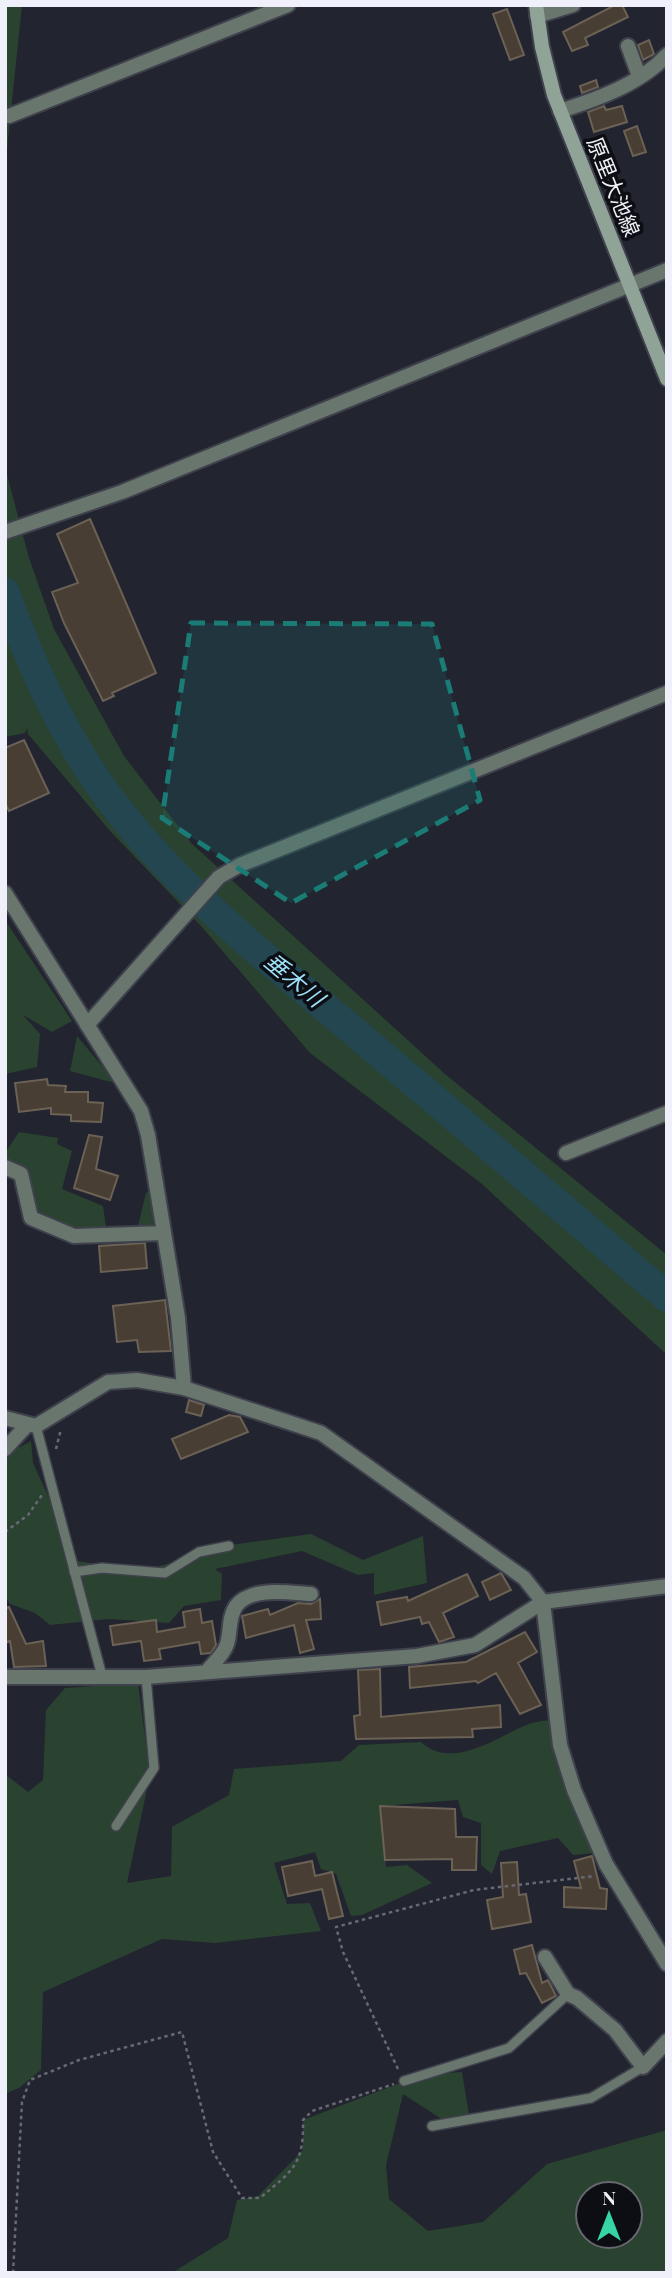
<svg xmlns="http://www.w3.org/2000/svg" width="672" height="2278" font-family="'Playfair Display','Noto Sans JP',serif">
  <style>
    .green { fill: #2a4230; fill-rule: evenodd }
    .lines { fill: none; stroke-linecap: round; stroke-linejoin: round }
    .river { stroke: #234651; stroke-width: 30 }
    .building { fill: #483e33; stroke: #6b6155; stroke-width: 2 }
    .lane-casing { stroke: #3f414c; stroke-width: 12 }
    .street-casing { stroke: #3f414c; stroke-width: 18 }
    .secondary-casing { stroke: #3f414c; stroke-width: 18 }
    .path { stroke: #686974; stroke-width: 2.5; stroke-dasharray: 3.5 3.5; stroke-linecap: butt }
    .lane { stroke: #69766e; stroke-width: 9 }
    .street { stroke: #69766e; stroke-width: 14 }
    .secondary { stroke: #8fa497; stroke-width: 14 }
    .marked { fill: #1a7c75; fill-opacity: 0.2; stroke: #1a7c75; stroke-width: 5; stroke-dasharray: 14 9; stroke-linejoin: round }
    .labels { text-anchor: middle; stroke-width: 7; stroke-linejoin: round; paint-order: stroke }
    .street-label { font-size: 21px; fill: #eff0f9; stroke: #0d0e13 }
    .water-label { font-size: 23px; font-style: italic; fill: #9cdff6; stroke: #0d0e13 }
  </style>
  <rect width="100%" height="100%" fill="#222430"/>
  <path class="green" d="M5,5H22L5,169Z
    M5,467L29,558L54,629L124,756L191,843L445,1074L667,1255V1355L482,1184L310,1053L201,926L111,832L28,734L27,728L25,733L5,737Z
    M5,920L72,1021L52,1032L23,1015L40,1034L37,1067L5,1074Z
    M77,1036L113,1079L111,1082L70,1071Z
    M19,1132L58,1138L57,1144L72,1151L62,1189L103,1206L106,1227L69,1228L31,1218L26,1172L5,1161V1153Z
    M151,1190L160,1227L138,1226L146,1193Z
    M31,1441L33,1463L56,1513L65,1559L128,1569L153,1568L231,1545L311,1534L363,1560L423,1536L427,1583L374,1595V1573L358,1575L302,1551L215,1569L222,1574L221,1600L184,1606L169,1623L109,1619L50,1625L35,1613L10,1604L5,1596V1449L20,1447Z
    M138,1683L150,1775L127,1883L171,1876L172,1827L229,1795L234,1769L341,1761L359,1745L421,1742C451,1770 494,1739 524,1726C532,1722 542,1721 551,1720L570,1801L595,1853L573,1855L558,1838L500,1851L492,1874L481,1865V1823L463,1817L458,1800L381,1806L386,1867L407,1865L432,1883L362,1915L351,1916L336,1874L321,1869L315,1852L274,1863L287,1904L310,1903L321,1931L215,1943L162,1939L43,1992L41,2070L19,2088L5,2094V1774L28,1792L43,1780L46,1710L65,1688Z
    M462,2072L470,2121L443,2120L403,2094L386,2165L389,2199L428,2231L483,2222L547,2164L667,2130V2273H172L228,2238L237,2200L258,2196L303,2150V2120L403,2082L401,2076ZM588,2194H630V2236H588Z"/>
  <g class="lines">
    <path class="river" d="M5,593C26,652 51,708 84,761C156,877 273,962 376,1050C473,1133 570,1215 667,1297"/>
  </g>
  <path class="building" d="M615,5H622L628,17L585,38L588,45L572,51L563,32Z
    M507,9L524,55L510,60L493,14Z
    M649,40L654,54L643,60L638,45Z
    M596,80L598,87L582,93L580,86Z
    M604,106L606,110L622,106L627,122L594,132L588,112Z
    M637,126L646,152L633,156L624,131Z
    M90,519L156,673L112,693L114,696L103,701L64,623L52,592L78,583L57,534Z
    M24,740L49,793L9,811L5,803V748Z
    M47,1079L48,1085L66,1086L65,1092H88V1102L103,1103L101,1122L71,1121V1115L51,1114V1108L19,1112L15,1083Z
    M89,1135L102,1137L96,1169L118,1176L110,1200L74,1188Z
    M145,1243L147,1268L101,1272L99,1246Z
    M165,1300L171,1351L139,1352L137,1340L117,1342L113,1306Z
    M189,1400L204,1405L201,1416L186,1412Z
    M229,1415L240,1417L248,1432L181,1459L172,1439Z
    M501,1573L511,1590L490,1600L482,1582Z
    M467,1574L478,1596L443,1613L454,1637L439,1642L429,1622L422,1624L420,1617L381,1625L377,1602L407,1597L408,1601Z
    M320,1599L321,1619L306,1620L314,1649L300,1653L294,1625L246,1638L242,1616L268,1609L270,1615L298,1603L311,1604Z
    M9,1607L26,1644L43,1641L46,1666L14,1667L10,1641L5,1643L6,1608Z
    M200,1609L202,1623L212,1621L216,1645L211,1653L201,1654L199,1642L159,1649L161,1659L144,1661L141,1641L113,1645L110,1626L156,1620L157,1632L185,1627L183,1612Z
    M525,1632L537,1652L518,1663L541,1705L520,1714L496,1673L478,1683L476,1681L410,1688L409,1667L466,1662Z
    M380,1669L381,1717L500,1705L501,1727L472,1729L473,1737L356,1739L354,1716L360,1715L358,1670Z
    M380,1806L455,1809L456,1837H477L476,1870H452V1859L385,1860Z
    M592,1856L600,1888L607,1889L606,1909L564,1907V1887L581,1888L574,1861Z
    M312,1861L315,1876L332,1872L343,1916L329,1919L322,1889L288,1896L282,1867Z
    M517,1862L519,1895L526,1894L531,1922L492,1929L487,1900L503,1897L501,1863Z
    M532,1945L542,1983L548,1980L556,1996L542,2003L526,1973L520,1974L514,1950Z"/>
  <g class="lines">
    <g class="lane-casing">
      <path id="lane" d="M36,1426L102,1676
        M74,1572L102,1568L165,1573L199,1552L229,1546
        M116,1826L154,1768L146,1677
        M404,2081L509,2048L568,1994
        M432,2126L591,2098L643,2067"/>
    </g>
    <g class="street-casing">
      <path id="street" d="M537,16L573,5
        M628,46L639,76
        M560,111C598,99 640,84 667,55
        M9,116L288,5
        M5,532L122,492L667,270
        M5,893L141,1111L148,1135L178,1318L184,1388
        M87,1025L219,877L240,865L667,693
        M566,1153L667,1113
        M5,1167L21,1174L31,1218L74,1236L164,1233
        M5,1418L36,1426L108,1382L137,1380L184,1388L321,1433L524,1578L543,1602L560,1745L574,1790L606,1864L667,1964
        M5,1449L28,1424
        M207,1671C213,1664 224,1654 227,1644C231,1632 228,1618 236,1606C251,1586 290,1593 311,1594
        M5,1677H146L417,1656L475,1645L543,1602L667,1586
        M545,1957L568,1994L577,1998L615,2030L643,2067L667,2041"/>
    </g>
    <g class="secondary-casing">
      <path id="secondary" d="M536,5L542,47L554,95L667,379"/>
    </g>
    <path class="path" d="M56,1449L61,1429
      M5,1532L28,1515L42,1495
      M398,2069L343,1952L336,1927L474,1890L595,1876
      M13,2273L22,2102L30,2080L79,2060L182,2032L213,2152L242,2198H260C293,2170 304,2165 303,2120L312,2111L394,2084"/>
    <use href="#lane" class="lane"/>
    <use href="#street" class="street"/>
    <use href="#secondary" class="secondary"/>
  </g>
  <path class="marked" d="M191,623L432,624L480,800L291,903L162,818Z"/>
  <g class="labels">
    <g class="street-label">
      <text transform="translate(613 187) rotate(68)" y="7">原里大池線</text>
    </g>
    <g class="water-label">
      <text transform="translate(294 980) rotate(40)" y="8">垂木川</text>
    </g>
  </g>
  <rect width="672" height="2278" fill="none" stroke="#eff0f9" stroke-width="14"/>
  <g transform="translate(609 2215)"><circle r="33" fill="#0d0e13" stroke="#67686f" stroke-width="2"/>
  <path d="M0-5L12 26L0 18L-12 26Z" fill="#37d4a6"/>
  <text y="-10" font-size="19" font-weight="bold" text-anchor="middle" fill="#eff0f9">N</text>
  </g>
</svg>
